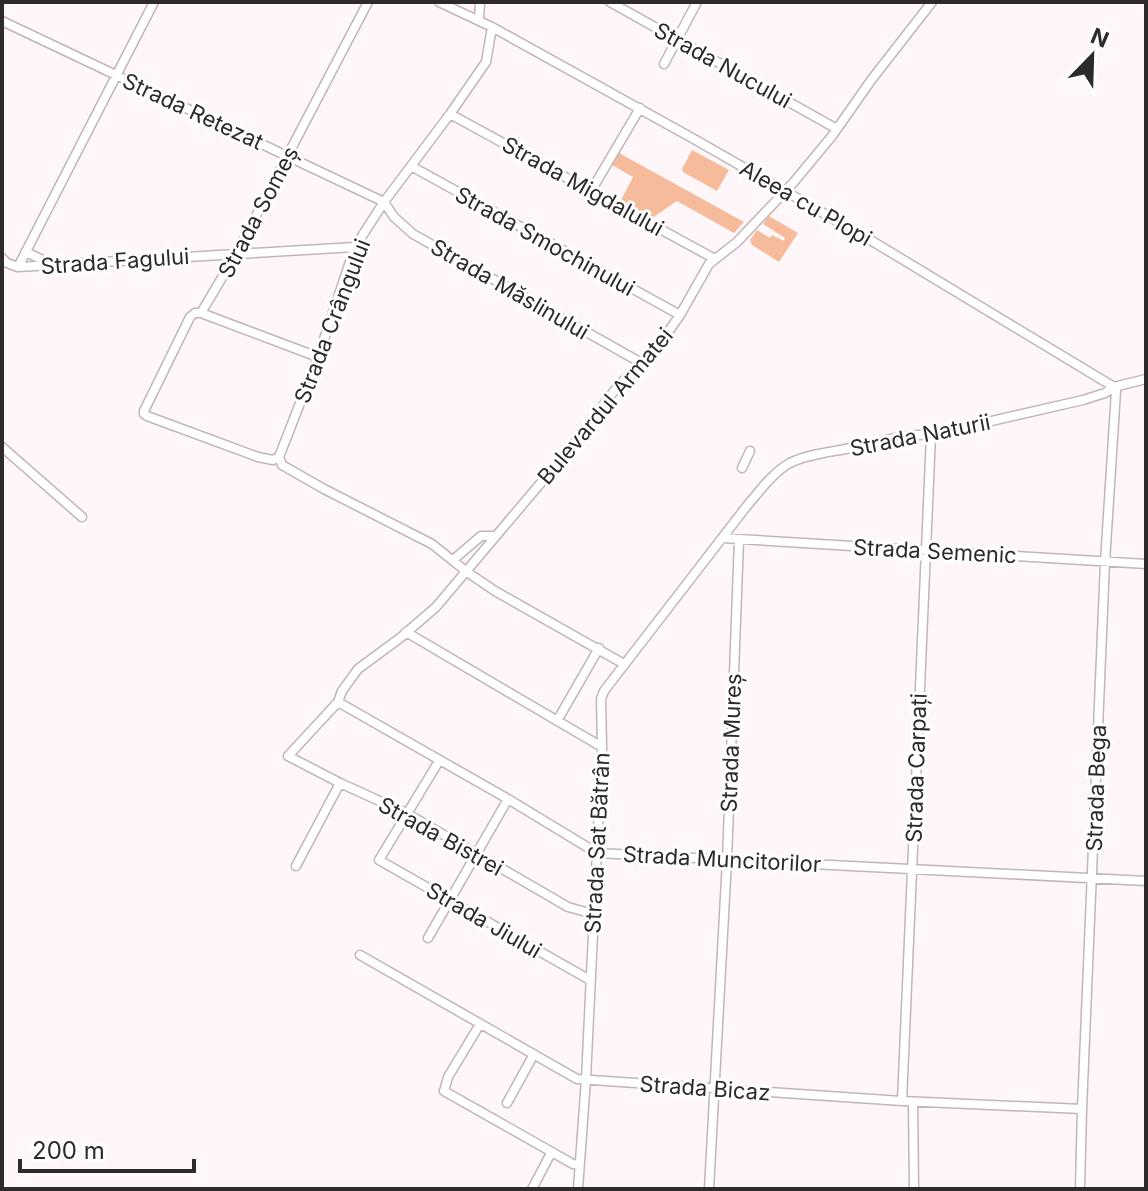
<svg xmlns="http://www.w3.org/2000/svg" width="1148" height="1191" font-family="Inter,sans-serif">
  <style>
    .green { fill: #f6bb9b }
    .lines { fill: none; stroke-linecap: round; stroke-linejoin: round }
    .minor-casing { stroke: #c1b5ba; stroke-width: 11 }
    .minor { stroke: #fff; stroke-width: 8 }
    .labels { text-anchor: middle; stroke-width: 6; stroke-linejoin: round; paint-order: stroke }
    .street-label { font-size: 22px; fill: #2e292b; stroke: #fff }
  </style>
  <rect width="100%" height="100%" fill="#fef6f9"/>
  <path class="green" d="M692,150L729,170L717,191L683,172L682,169Z
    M619,153L744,222L734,233L677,201L649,220L619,204L633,177L612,165Z
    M769,216L798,233L779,262L752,245L750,240L757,230L770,238L772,235L784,241L785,238L763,224Z"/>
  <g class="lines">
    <g class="minor-casing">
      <path id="minor" d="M368,2L236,254L201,313H195L190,317L144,411V414L147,416L258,457L273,460L279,457L318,357L355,247L384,202L450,114L486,62L492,27
        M439,2L492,27L694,139L872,241L1114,387
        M610,2L837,129
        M479,20L480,2
        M2,21L384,202
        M664,64L697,2
        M450,114L715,259
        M411,166L680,315
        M591,191L640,108
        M384,202L394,217L413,234L645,365
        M26,252L51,264
        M2,258L7,263L18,267L355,247
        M18,267L154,2
        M201,313L318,357
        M2,447L82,517
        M279,457L282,465L324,489L432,544L467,572L495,591L624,664
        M742,468L750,451
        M723,538L1146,564
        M453,560L481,536H495
        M406,632L602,747
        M338,702L508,799L597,853L1146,881
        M557,721L599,648
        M439,761L379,860L590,980
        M296,866L340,783
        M594,912H586L568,907L406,813L340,783L288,756L338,702L342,691L358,669L400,638L436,607L572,446L614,391L624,380L645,365L680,315L709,264L737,242L793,183L832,136L872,79L932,2
        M428,938L508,799
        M360,955L577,1079L902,1101L1082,1109
        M480,1024L448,1077L444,1091L573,1164L579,1165
        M902,1101L931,435
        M913,1102L914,1189
        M507,1103L534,1054
        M532,1189L551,1153
        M578,1189L586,1079L602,747L601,699L604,691L746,507C759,492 773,472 790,463C808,454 832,452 851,448C876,443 905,433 931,435L1083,400L1105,393L1114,387L1146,379
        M709,1189L727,860L739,540
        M1080,1189L1082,1109L1105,562L1116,391L1114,387"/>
    </g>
    <use href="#minor" class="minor"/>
  </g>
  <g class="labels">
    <g class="street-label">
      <text transform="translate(723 65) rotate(29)" y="8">Strada Nucului</text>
      <text transform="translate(193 111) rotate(25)" y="8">Strada Retezat</text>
      <text transform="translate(583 186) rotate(29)" y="8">Strada Migdalului</text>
      <text transform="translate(806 203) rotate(30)" y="8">Aleea cu Plopi</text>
      <text transform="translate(258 212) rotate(-62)" y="8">Strada Someș</text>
      <text transform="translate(545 241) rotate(29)" y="8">Strada Smochinului</text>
      <text transform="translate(115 261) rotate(-4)" y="8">Strada Fagului</text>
      <text transform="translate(510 289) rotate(30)" y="8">Strada Măslinului</text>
      <text transform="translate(332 321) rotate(-69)" y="8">Strada Crângului</text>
      <text transform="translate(605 406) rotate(-50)" y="8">Bulevardul Armatei</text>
      <text transform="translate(920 435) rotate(-11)" y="8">Strada Naturii</text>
      <text transform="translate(935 551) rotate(3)" y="8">Strada Semenic</text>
      <text transform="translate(731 743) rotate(-88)" y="8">Strada Mureș</text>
      <text transform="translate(916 768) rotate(-88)" y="8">Strada Carpați</text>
      <text transform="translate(1096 788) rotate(-88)" y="8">Strada Bega</text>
      <text transform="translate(441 836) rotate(29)" y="8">Strada Bistrei</text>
      <text transform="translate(597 843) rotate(-87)" y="8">Strada Sat Bătrân</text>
      <text transform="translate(722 859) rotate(3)" y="8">Strada Muncitorilor</text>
      <text transform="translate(484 920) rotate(30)" y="8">Strada Jiului</text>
      <text transform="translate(705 1088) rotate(4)" y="8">Strada Bicaz</text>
    </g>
  </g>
  <rect width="1148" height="1191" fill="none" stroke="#2e292b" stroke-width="8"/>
  <g transform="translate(1092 56) rotate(23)" stroke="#ffffff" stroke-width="6" paint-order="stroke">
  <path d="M0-6L14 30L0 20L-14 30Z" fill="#2e292b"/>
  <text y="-12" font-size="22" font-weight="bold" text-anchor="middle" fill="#2e292b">N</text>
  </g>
  <path d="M20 1159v12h174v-12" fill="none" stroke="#2e292b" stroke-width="4"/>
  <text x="32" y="1159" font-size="24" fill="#2e292b" stroke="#ffffff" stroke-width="6" paint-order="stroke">200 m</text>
</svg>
